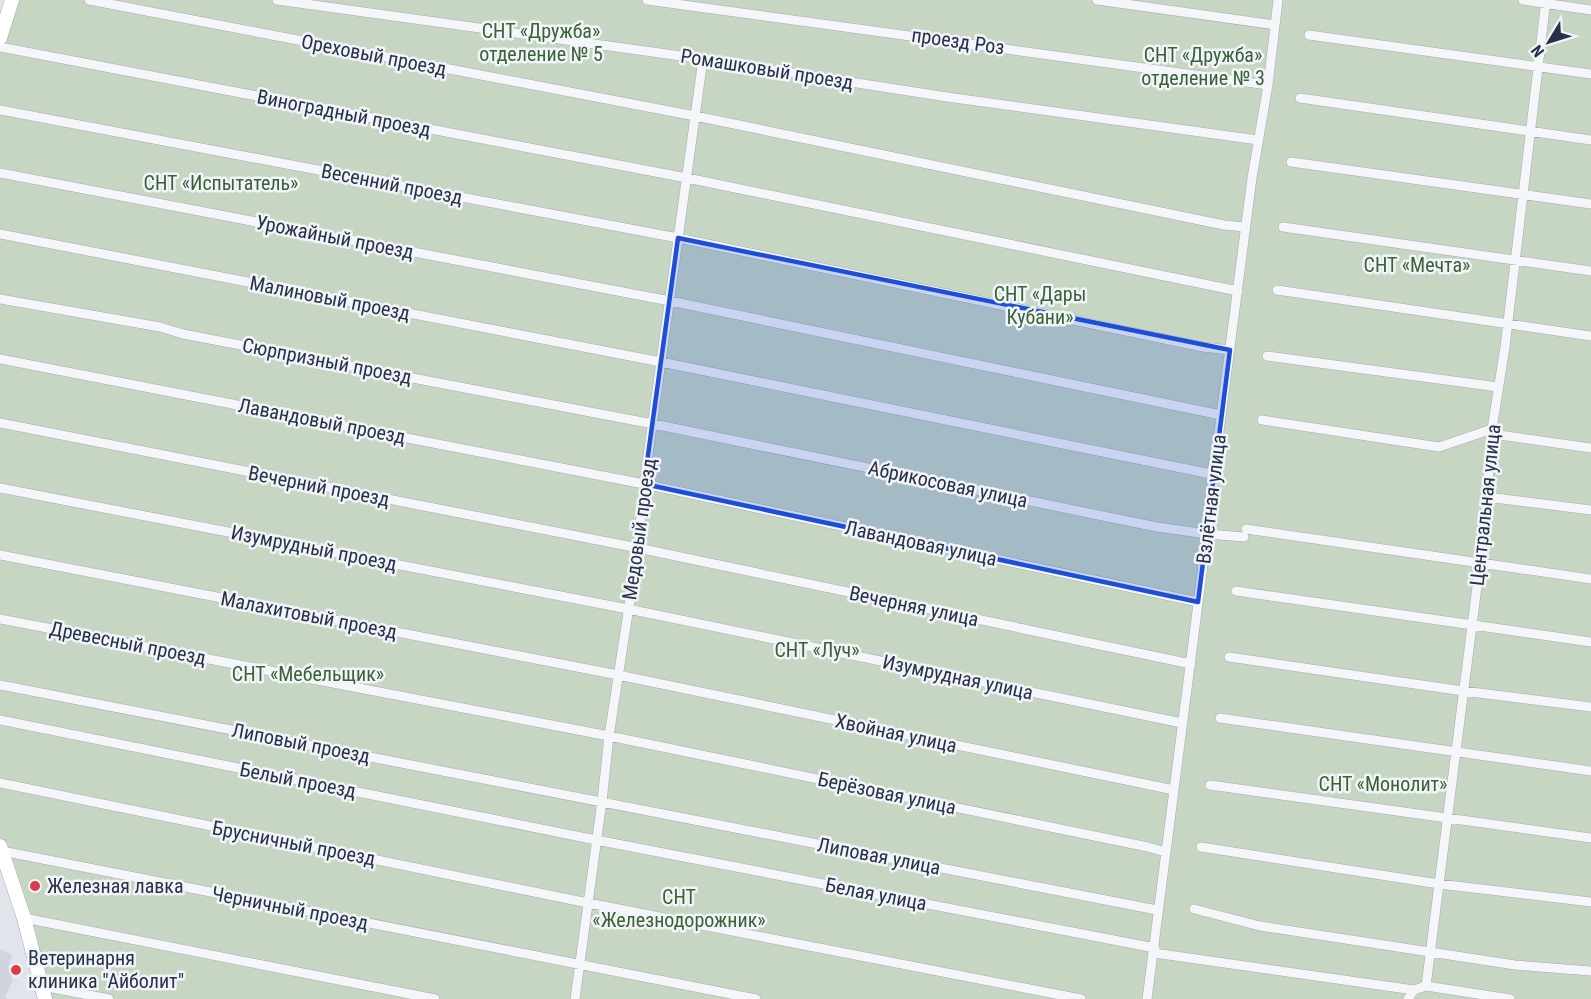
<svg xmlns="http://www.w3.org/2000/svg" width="1591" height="999" font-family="'Roboto Condensed',sans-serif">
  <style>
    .built { fill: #cfd4dd }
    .green { fill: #c6d6c2 }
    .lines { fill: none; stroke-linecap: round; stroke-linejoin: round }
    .street-casing { stroke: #a6abb6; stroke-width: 10 }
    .primary-casing { stroke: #a0a8b8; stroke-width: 15 }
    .street { stroke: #f5f6f9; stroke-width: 9 }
    .primary { stroke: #fff; stroke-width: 14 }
    .marked { fill: #1d4ed8; fill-opacity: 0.2; stroke: #1d4ed8; stroke-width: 4.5; stroke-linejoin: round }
    .poi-dot { fill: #da3c4b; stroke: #f1f4f8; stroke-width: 2 }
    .labels { text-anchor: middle; stroke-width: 5; stroke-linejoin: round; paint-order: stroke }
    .park-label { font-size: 20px; fill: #3a6234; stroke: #f1f4f8 }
    .street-label { font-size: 20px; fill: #283145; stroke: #f1f4f8 }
    .poi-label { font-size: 20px; fill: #283145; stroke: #f1f4f8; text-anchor: start }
  </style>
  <rect width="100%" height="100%" fill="#e1e5eb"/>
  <path class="built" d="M0,949L12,955L8,968L14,971L11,979L22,984L13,980L5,997L8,999H0Z"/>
  <path class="green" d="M12,0H1591V999H45L0,846V38Z"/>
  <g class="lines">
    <g class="street-casing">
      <path id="street" d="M89,0L695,116L1224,225L1245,227
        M277,0L703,59L947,97L1258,140
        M647,0L1268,85
        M1097,0L1275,25
        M1523,0L1591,10
        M1309,35L1591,74
        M0,47L687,178L1238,291
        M1300,98L1591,140
        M0,110L678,238L1203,347L1230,350
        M1291,162L1591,204
        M0,173L670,301L1221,415
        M1283,227L1591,271
        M0,234L661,362L1211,474
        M1277,290L1591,336
        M0,299L160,327L183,334L653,424L1157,527L1207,534L1244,537
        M1267,356L1498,387
        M0,359L644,484L1198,602
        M1262,420L1439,447L1492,429
        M0,423L638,548L1191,664
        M1492,434L1591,448
        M0,488L628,609L1182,723
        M1487,497L1591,510
        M1246,529L1591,579
        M0,555L618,675L1174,790
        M1236,591L1591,642
        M0,619L609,736L1148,847L1165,852
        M1229,657L1463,691L1591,707
        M0,685L1157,910
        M1220,718L1591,771
        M0,720L596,840L1155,948
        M0,783L588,903L1081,999
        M1210,785L1591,838
        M1201,847L1439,884L1591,902
        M2,851L756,999
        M1194,909L1260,926L1515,965L1591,971
        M24,918L435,999
        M1154,953L1414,990
        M42,986L109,999
        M1426,986L1510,999
        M575,999L602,801L609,736L638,548L644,484L703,59
        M1147,999L1207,534L1214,503L1211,474L1216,455L1252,178L1268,85L1278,0
        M1408,999L1414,990L1426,986L1480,563L1487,497L1492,429L1505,347L1546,0"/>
    </g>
    <g class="primary-casing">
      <path id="primary" d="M0,38L12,0
        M0,846L24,918L45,999"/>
    </g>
    <use href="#street" class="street"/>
    <use href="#primary" class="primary"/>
  </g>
  <path class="marked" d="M678,238L1230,350L1198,602L644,484Z"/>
  <g class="poi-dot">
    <circle cx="35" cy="886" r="6"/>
    <circle cx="16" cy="970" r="6"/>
  </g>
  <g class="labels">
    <g class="park-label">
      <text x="541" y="38">СНТ «Дружба»<tspan x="541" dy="23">отделение № 5</tspan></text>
      <text x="1203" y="62">СНТ «Дружба»<tspan x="1203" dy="23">отделение № 3</tspan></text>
      <text x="221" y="190">СНТ «Испытатель»</text>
      <text x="1417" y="272">СНТ «Мечта»</text>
      <text x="1040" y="301">СНТ «Дары<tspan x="1040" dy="23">Кубани»</tspan></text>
      <text x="817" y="657">СНТ «Луч»</text>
      <text x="308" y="681">СНТ «Мебельщик»</text>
      <text x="1383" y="791">СНТ «Монолит»</text>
      <text x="679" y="904">СНТ<tspan x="679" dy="23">«Железнодорожник»</tspan></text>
    </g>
    <g class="street-label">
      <text transform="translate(958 41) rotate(8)" y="7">проезд Роз</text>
      <text transform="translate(374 55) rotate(11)" y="7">Ореховый проезд</text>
      <text transform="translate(767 69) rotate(9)" y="7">Ромашковый проезд</text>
      <text transform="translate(344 113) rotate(11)" y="7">Виноградный проезд</text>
      <text transform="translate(392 184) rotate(11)" y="7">Весенний проезд</text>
      <text transform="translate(335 237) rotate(11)" y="7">Урожайный проезд</text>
      <text transform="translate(330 298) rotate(11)" y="7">Малиновый проезд</text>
      <text transform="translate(327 361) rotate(11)" y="7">Сюрпризный проезд</text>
      <text transform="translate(322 421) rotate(11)" y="7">Лавандовый проезд</text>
      <text transform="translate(948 484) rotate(12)" y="7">Абрикосовая улица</text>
      <text transform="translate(319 486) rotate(11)" y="7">Вечерний проезд</text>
      <text transform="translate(1211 499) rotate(-83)" y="7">Взлётная улица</text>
      <text transform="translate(1485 505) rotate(-84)" y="7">Центральная улица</text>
      <text transform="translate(639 529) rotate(-82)" y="7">Медовый проезд</text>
      <text transform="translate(921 543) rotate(12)" y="7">Лавандовая улица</text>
      <text transform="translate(314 548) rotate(11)" y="7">Изумрудный проезд</text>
      <text transform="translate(914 606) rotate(12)" y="7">Вечерняя улица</text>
      <text transform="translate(309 615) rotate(11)" y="7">Малахитовый проезд</text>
      <text transform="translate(128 643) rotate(11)" y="7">Древесный проезд</text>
      <text transform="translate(958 677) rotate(12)" y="7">Изумрудная улица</text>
      <text transform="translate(896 733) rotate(12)" y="7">Хвойная улица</text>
      <text transform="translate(301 743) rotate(11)" y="7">Липовый проезд</text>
      <text transform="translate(298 780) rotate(11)" y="7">Белый проезд</text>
      <text transform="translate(887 793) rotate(12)" y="7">Берёзовая улица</text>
      <text transform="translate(294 843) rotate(11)" y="7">Брусничный проезд</text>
      <text transform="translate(879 856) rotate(11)" y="7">Липовая улица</text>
      <text transform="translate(876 894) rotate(11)" y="7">Белая улица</text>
      <text transform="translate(290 908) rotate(11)" y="7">Черничный проезд</text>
    </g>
    <g class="poi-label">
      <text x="47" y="893">Железная лавка</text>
      <text x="28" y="965">Ветеринарня<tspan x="28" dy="23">клиника "Айболит"</tspan></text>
    </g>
  </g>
  <g transform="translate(1549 42) rotate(232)" stroke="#f1f4f8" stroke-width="4.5" paint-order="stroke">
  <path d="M0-4.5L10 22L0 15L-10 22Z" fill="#283145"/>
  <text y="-9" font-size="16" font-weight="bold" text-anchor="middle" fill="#283145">N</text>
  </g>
</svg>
